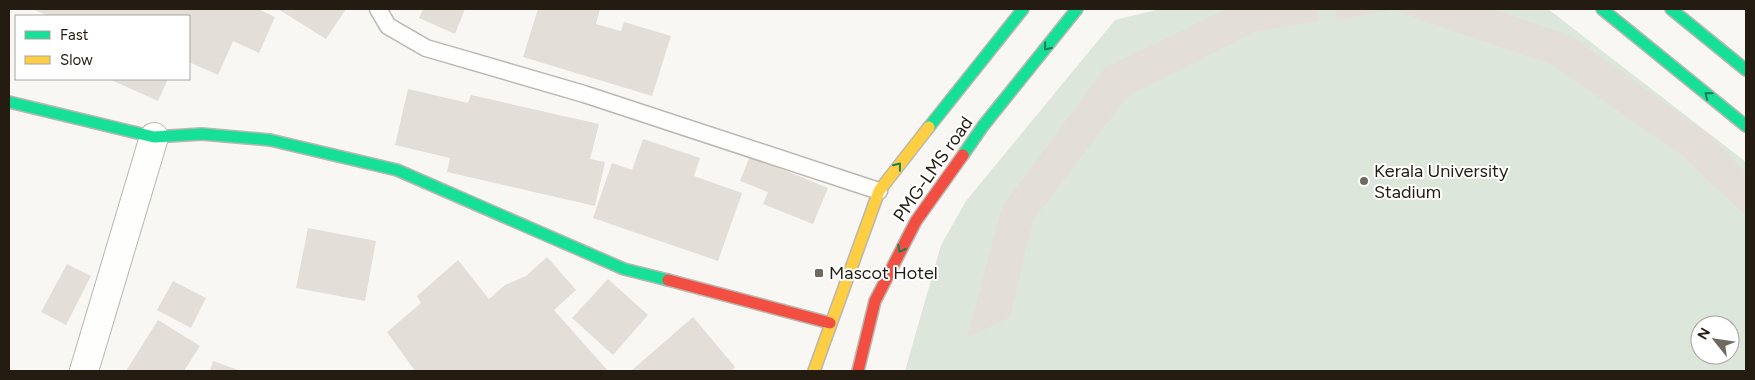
<svg xmlns="http://www.w3.org/2000/svg" width="1755" height="380" font-family="Figtree,sans-serif">
  <style>
    .garden { fill: #dde6db; fill-rule: evenodd }
    .building { fill: #e3ded7 }
    .lines { fill: none; stroke-linecap: round; stroke-linejoin: round }
    .lane-casing { stroke: #bbb6af; stroke-width: 19 }
    .street-casing { stroke: #bbb6af; stroke-width: 30 }
    .fast-casing { stroke: #bbb6af; stroke-width: 14 }
    .slow-casing { stroke: #bbb6af; stroke-width: 14 }
    .jam-casing { stroke: #bbb6af; stroke-width: 14 }
    .lane { stroke: #fefefd; stroke-width: 16 }
    .street { stroke: #fefefd; stroke-width: 28 }
    .fast { stroke: #16e098; stroke-width: 11 }
    .slow { stroke: #ffcf43; stroke-width: 11 }
    .jam { stroke: #f24e42; stroke-width: 11 }
    .oneway { stroke: #1d7e54 }
    .poi-dot { fill: #6f6960; stroke: #fff; stroke-width: 2 }
    .labels { text-anchor: middle; stroke-width: 4; stroke-linejoin: round; paint-order: stroke }
    .street-label { font-size: 18px; fill: #241c10; stroke: #fff }
    .poi-label { font-size: 18px; fill: #241c10; stroke: #fff; text-anchor: start }
  </style>
  <rect width="100%" height="100%" fill="#f9f7f4"/>
  <path class="garden" d="M1160,9H1548L1746,162V371H905L941,245L966,201L1115,20ZM1700,325H1730V355H1700Z"/>
  <path class="building" d="M32,9H258L275,17L259,53L233,41L218,75L189,62V16H49Z
    M278,9H346L326,39Z
    M423,9H465L455,34L419,18Z
    M538,9H600L596,24L621,31L624,22L671,36L652,96L523,57Z
    M1226,9H1317L1319,21L1254,32L1128,96L1033,220L1010,317L967,338L1002,207L1105,68Z
    M1335,9H1390V10L1337,21Z
    M1391,9H1493L1573,37L1708,134L1746,173V216L1682,155L1552,65Z
    M109,79H168L158,101Z
    M408,89L468,103L471,95L599,124L590,159L605,162L595,206L447,172L450,158L395,145Z
    M643,139L700,158L694,176L742,193L718,261L593,218L612,163L632,170Z
    M750,156L828,188L813,224L763,204L768,192L740,181Z
    M308,228L376,241L365,301L296,288Z
    M547,257L576,290L554,310L608,371H415L387,332L421,303L417,296L458,260L489,299L505,285L526,276Z
    M67,264L91,276L66,325L41,312Z
    M608,279L648,315L613,355L572,318Z
    M173,281L206,298L191,328L157,310Z
    M693,317L735,367L731,371H631Z
    M158,320L200,346L184,371H126Z
    M213,361L241,371H210Z"/>
  <g class="lines">
    <g class="lane-casing">
      <path id="lane" d="M378,9L388,26L426,48L584,94L879,191"/>
    </g>
    <g class="street-casing">
      <path id="street" d="M84,371L154,137"/>
    </g>
    <g class="fast-casing">
      <path id="fast" d="M1602,9L1746,126
        M1671,9L1746,70
        M9,102L154,137L202,134L270,140L397,170L624,269L668,280
        M929,127L1023,9
        M963,155L983,126L1077,9"/>
    </g>
    <g class="slow-casing">
      <path id="slow" d="M814,371L879,191L929,127"/>
    </g>
    <g class="jam-casing">
      <path id="jam" d="M668,280L830,323
        M858,371L875,301L916,221L963,155"/>
    </g>
    <use href="#lane" class="lane"/>
    <use href="#street" class="street"/>
    <use href="#fast" class="fast"/>
    <use href="#slow" class="slow"/>
    <use href="#jam" class="jam"/>
  </g>
  <defs><path id="oneway-chevron" d="M-2-3.5L2.5 0L-2 3.5" fill="none" stroke-width="1.6" stroke-linecap="round" stroke-linejoin="round" transform="scale(1.25)"/></defs>
  <g class="oneway">
    <use href="#oneway-chevron" transform="translate(1047 47) rotate(129)"/>
    <use href="#oneway-chevron" transform="translate(1708 95) rotate(-141)"/>
    <use href="#oneway-chevron" transform="translate(898 166) rotate(-52)"/>
    <use href="#oneway-chevron" transform="translate(901 249) rotate(117)"/>
  </g>
  <g class="poi-dot">
    <circle cx="1364" cy="181" r="5"/>
    <rect x="814" y="268" width="10" height="10" rx="2.5"/>
  </g>
  <g class="labels">
    <g class="street-label">
      <text transform="translate(933 169) rotate(-55)" y="6">PMG-LMS road</text>
    </g>
    <g class="poi-label">
      <text x="1374" y="177">Kerala University<tspan x="1374" dy="21">Stadium</tspan></text>
      <text x="829" y="279">Mascot Hotel</text>
    </g>
  </g>
  <rect width="1755" height="380" fill="none" stroke="#241c10" stroke-width="20"/>
  <rect x="15" y="15" width="175" height="65" fill="#ffffff" stroke="#a7a49f"/>
  <rect x="25" y="31" width="25" height="8" fill="#16e098" stroke="#a7a49f"/>
  <text x="60" y="40" font-size="15" fill="#241c10">Fast</text>
  <rect x="25" y="56" width="25" height="8" fill="#ffcf43" stroke="#a7a49f"/>
  <text x="60" y="65" font-size="15" fill="#241c10">Slow</text>
  <g transform="translate(1715 340) rotate(300)"><circle r="24" fill="#ffffff" stroke="#a7a49f"/>
  <path d="M0-4L9 19L0 12L-9 19Z" fill="#6f6960"/>
  <text y="-8" font-size="14" font-weight="bold" text-anchor="middle" fill="#241c10">N</text>
  </g>
</svg>
